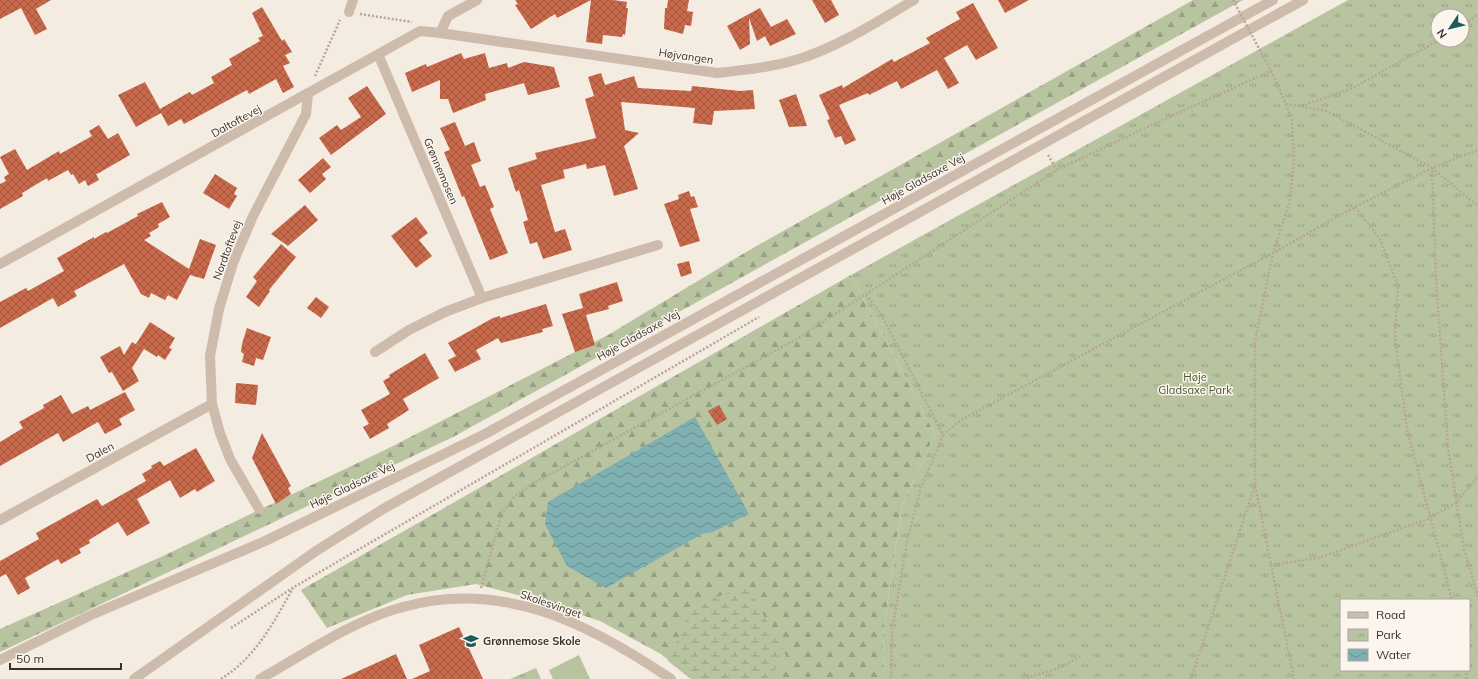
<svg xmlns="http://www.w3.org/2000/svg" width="1478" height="679" font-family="Mulish,sans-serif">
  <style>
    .green { fill: #b8c4a0 }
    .forest { fill: url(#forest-firs) }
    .wetland { fill: url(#wetland-marsh) }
    .park { fill: url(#park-tufts); fill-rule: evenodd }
    .water { fill: url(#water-waves) }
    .building { fill: url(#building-cross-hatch) }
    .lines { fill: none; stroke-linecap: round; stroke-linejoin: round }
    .path { stroke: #b9a596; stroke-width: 2.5; stroke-dasharray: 2 2; stroke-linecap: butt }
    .minor { stroke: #cdbbac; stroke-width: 10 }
    .path-bridge { stroke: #b9a596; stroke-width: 2.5; stroke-dasharray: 2 2; stroke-linecap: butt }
    .labels { text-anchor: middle; stroke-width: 3; stroke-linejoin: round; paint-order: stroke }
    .street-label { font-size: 11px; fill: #3b302b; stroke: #fbf5ee }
    .park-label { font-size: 11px; fill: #4a5a2e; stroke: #fbf5ee }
    .poi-label { font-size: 11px; font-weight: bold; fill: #3b302b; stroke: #fbf5ee; text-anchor: start }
  </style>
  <defs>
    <pattern id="forest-firs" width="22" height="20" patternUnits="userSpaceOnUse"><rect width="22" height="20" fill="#b8c4a0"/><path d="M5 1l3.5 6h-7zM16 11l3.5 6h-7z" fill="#97a083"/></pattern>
    <pattern id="wetland-marsh" width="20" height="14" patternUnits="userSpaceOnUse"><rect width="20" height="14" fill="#b8c4a0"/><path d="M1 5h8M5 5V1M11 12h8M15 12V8" fill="none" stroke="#97a083"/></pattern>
    <pattern id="park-tufts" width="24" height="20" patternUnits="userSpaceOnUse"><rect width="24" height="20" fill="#b8c4a0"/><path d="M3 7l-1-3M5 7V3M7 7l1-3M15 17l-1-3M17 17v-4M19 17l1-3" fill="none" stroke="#97a083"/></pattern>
    <pattern id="water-waves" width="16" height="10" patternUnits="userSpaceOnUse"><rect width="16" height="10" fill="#7fb0b2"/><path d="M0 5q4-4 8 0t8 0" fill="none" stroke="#699091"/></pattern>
    <pattern id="building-cross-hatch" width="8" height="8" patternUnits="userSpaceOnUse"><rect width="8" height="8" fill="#c8694b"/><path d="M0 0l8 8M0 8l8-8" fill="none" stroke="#a4573f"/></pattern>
  </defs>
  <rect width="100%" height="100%" fill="#f4ebe1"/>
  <path class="green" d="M579,655L590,679H553L549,670Z"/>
  <path class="forest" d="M1193,0H1243L453,437L0,652V629L163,556L391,447L608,335L746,252Z
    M851,275L935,434L902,506L883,633L884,679H691L661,654L600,621L533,599L476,584L407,595L327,628L301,590Z"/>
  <path class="wetland" d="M747,585L786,656L767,679H691L668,661L692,607Z"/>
  <path class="park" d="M1348,0H1478V679H884L883,633L902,506L935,434L851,275ZM1438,16H1462V40H1438ZM1341,600H1469V670H1341Z
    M536,668L541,679H510Z"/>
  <path class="water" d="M695,417L749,514L713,532L704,533L606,588L567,566L545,524L548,502Z"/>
  <path class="building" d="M0,0H51L36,9L47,29L35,35L21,8L0,19Z
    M515,0H613L627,2L626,8H628L625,35L623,34L622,37L603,35L602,44L586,42L591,0L557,18L555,14L531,29L515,5L518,4Z
    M668,0H689L687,11L693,12L691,26L685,25L683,34L664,29L665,8H667Z
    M812,0H831L839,15L825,23Z
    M998,0H1029L1005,13Z
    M973,3L998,48L976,60L967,45L944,58L959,83L948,89L937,70L901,89L897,81L869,95L868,93L839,105L856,140L845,145L841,136L835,138L827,120L830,119L819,95L842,85L843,88L892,59L894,62L930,43L926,38L960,19L956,12Z
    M262,7L282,41L284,39L292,52L285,55L290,63L283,66L294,87L283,93L276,79L249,94L247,90L184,124L181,119L168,126L161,113L136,127L118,95L145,82L160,109L188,93L190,92L192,95L214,83L211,77L232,65L229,59L260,41L258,38L263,36L252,13Z
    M760,8L771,27L787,19L796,34L770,46L765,36L757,41L749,18L750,44L740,50L727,26Z
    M461,53L464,59L485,53L489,68L507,63L508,68L524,62L554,67L560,87L528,95L524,83L485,94L486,100L453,113L448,99H440V80L412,92L405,73L426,64L427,67Z
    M601,73L605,85L634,76L638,88L691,91L692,86L740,91L753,90L755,109L714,111L712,125L693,123L695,108L621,102L625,130L639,133L624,146L638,189L614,196L605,165L587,169L586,164L563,170L565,178L541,185L555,232L565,229L572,250L543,259L537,242L530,244L523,222L528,220L519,190L516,192L508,168L537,159L535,153L596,138L585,99L594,96L588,77Z
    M367,86L386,114L331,155L319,138L337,125L341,130L361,117L348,98Z
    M796,94L807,126L789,127L779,100Z
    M455,122L465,146L474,142L481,161L471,165L480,187L485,185L494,207L490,209L508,253L490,260L464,196L462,197L444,152L450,150L440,128Z
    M99,125L108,139L118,133L130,155L97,174H96L99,180L88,186L85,180L79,184L73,174L71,175L68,170L48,181L47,178L22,193L23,196L0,209V184L6,181L4,177L9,174L0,157L15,149L27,170L59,151L60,154L92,136L89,131Z
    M323,158L331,167L322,174L326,179L310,193L298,180Z
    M215,174L237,188L234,194L237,196L229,209L203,193Z
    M689,191L691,197L694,196L698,207L690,209L700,241L680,247L664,204L679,199L678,195Z
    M162,202L170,217L158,224L159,227L149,233L151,236L144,240L189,269L200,239L216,245L204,279L190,275L177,300L168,295L165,300L151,293L149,298L141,294L124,264L74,291L77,296L58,307L53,298L0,328V302L26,288L28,291L64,271L57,258L94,237V239L106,232L107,233L138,216L137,214Z
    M305,205L318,220L288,246L271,234Z
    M416,217L428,233L419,240L432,256L416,268L391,236Z
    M281,244L296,257L269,290L270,291L259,307L246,297L257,281L253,277Z
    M689,261L692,273L681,277L677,264Z
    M617,282L623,301L608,306L609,309L586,315L595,345L575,352L562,314L583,308L579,294Z
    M316,297L329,307L321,318L307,308Z
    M546,304L553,326L542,329L543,332L501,343L498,338L476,350L481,359L455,372L448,360L456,356L448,343L493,318L500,316V318Z
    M150,322L175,338L169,348L172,349L165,360L158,355L157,357L136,344Z
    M247,328L271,337L263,360L256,358L254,366L242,362L244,354L241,352L242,344Z
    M132,342L144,349L132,368L139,381L123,391L112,372L109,373L100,357L120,346L124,355Z
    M425,353L439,378L403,399L409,410L387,424L389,428L370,439L363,427L369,424L361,410L390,394L383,381L390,377L389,375Z
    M236,383L258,385L256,405L235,403Z
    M125,392L135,410L119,419L122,425L105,434L98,422L63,442L58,433L0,466V442L23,428L19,422L44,408L43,405L61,395L72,414L88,406L90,410Z
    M719,405L727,419L717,425L708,411Z
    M262,433L291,486L288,488L291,494L276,504L252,458Z
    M196,448L215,481L197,492L195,489L180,498L170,480L137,499L150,523L127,536L118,522L89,540L90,543L79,549L81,553L61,564L58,559L25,578L30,588L18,595L6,574L0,577V561L39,539L36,533L97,499L102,506L146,481L142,474L152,468L151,466L160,461L164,466Z
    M459,627L483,679H412L430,671L419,645Z
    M396,654L407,679H341Z"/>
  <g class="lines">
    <path class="path" d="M360,14L412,22
      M1462,26L1478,14
      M315,76L340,20
      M1286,104L1292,121L1294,160L1290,201L1273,253L1255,341V485L1294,679
      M1301,106L1351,89L1439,40
      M1048,155L1057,170
      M1432,168L1478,206
      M1355,207L1380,239L1398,286L1395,338L1407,429L1452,600
      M866,295L881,314L943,435L921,488L907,541L892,631L891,679
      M943,435L961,420L1273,253L1355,207L1432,168L1478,150
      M1270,565L1319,558L1430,518L1456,503L1478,476
      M481,588L502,513L514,497L532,484L795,340L1057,170L1147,127L1271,71L1286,104L1327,111L1432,168L1436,279L1448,448L1464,549L1478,597
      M231,628L294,587L759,317
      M221,679C256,657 274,622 293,588
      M1023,679L1060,668L1080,656
      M1191,679L1255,485
      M1466,679L1467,670"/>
    <path class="minor" d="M349,12L353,0
      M440,33L717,73C745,70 773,67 799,59C840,46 878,21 914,0
      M378,54L482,298
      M0,264L420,31L440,33L448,16L477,0
      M375,352L409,330L445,312L482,298L658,245
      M259,509L230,459L220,433L212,404L210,356L219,309L233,263L253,216L306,114L308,94
      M0,520L212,404
      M0,660L91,615L263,542L483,435L1273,0
      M134,679L316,551L383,509L1303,0
      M260,679C305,654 353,620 403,607C503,579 590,624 671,679"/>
    <path class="path-bridge" d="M1233,0L1271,71"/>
  </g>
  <defs>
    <g id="school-bare" transform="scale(1.2)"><path d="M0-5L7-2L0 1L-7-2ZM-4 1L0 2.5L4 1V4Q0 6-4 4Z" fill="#1f5a5e" stroke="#fbf5ee" stroke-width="2.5" paint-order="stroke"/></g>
  </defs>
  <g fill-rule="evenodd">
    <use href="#school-bare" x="471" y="641"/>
  </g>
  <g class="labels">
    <g class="street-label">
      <text transform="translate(686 56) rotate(8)" y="4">Højvangen</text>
      <text transform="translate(236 121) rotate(-29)" y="4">Daltoftevej</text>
      <text transform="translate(441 171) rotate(67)" y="4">Grønnemosen</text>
      <text transform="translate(923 179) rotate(-29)" y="4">Høje Gladsaxe Vej</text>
      <text transform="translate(227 250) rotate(-70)" y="4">Nordtoftevej</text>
      <text transform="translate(638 335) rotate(-29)" y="4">Høje Gladsaxe Vej</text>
      <text transform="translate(100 452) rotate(-29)" y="4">Dalen</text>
      <text transform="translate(352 485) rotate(-26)" y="4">Høje Gladsaxe Vej</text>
      <text transform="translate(551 604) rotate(19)" y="4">Skolesvinget</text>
    </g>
    <g class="park-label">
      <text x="1195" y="381">Høje<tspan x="1195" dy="13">Gladsaxe Park</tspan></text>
    </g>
    <g class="poi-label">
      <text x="483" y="645">Grønnemose Skole</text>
    </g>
  </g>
  <rect x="1340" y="599" width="130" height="72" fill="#fbf5ee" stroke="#aea6a0"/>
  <rect x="1348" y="612" width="20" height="6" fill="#cdbbac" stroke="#aea6a0"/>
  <text x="1376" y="619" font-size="12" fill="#3b302b">Road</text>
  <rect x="1348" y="629" width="20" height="12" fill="url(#park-tufts)" stroke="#aea6a0"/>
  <text x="1376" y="639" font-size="12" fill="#3b302b">Park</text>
  <rect x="1348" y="649" width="20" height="12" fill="url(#water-waves)" stroke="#aea6a0"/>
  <text x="1376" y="659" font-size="12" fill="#3b302b">Water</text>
  <g transform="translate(1450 28) rotate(235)"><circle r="19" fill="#fbf5ee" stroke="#aea6a0"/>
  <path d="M0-3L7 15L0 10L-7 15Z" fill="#1f5a5e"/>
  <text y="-6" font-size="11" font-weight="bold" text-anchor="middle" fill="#3b302b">N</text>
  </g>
  <path d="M10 663v6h111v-6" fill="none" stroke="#3b302b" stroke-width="2"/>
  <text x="16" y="663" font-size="12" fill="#3b302b" stroke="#fbf5ee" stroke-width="3" paint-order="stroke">50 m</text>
</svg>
